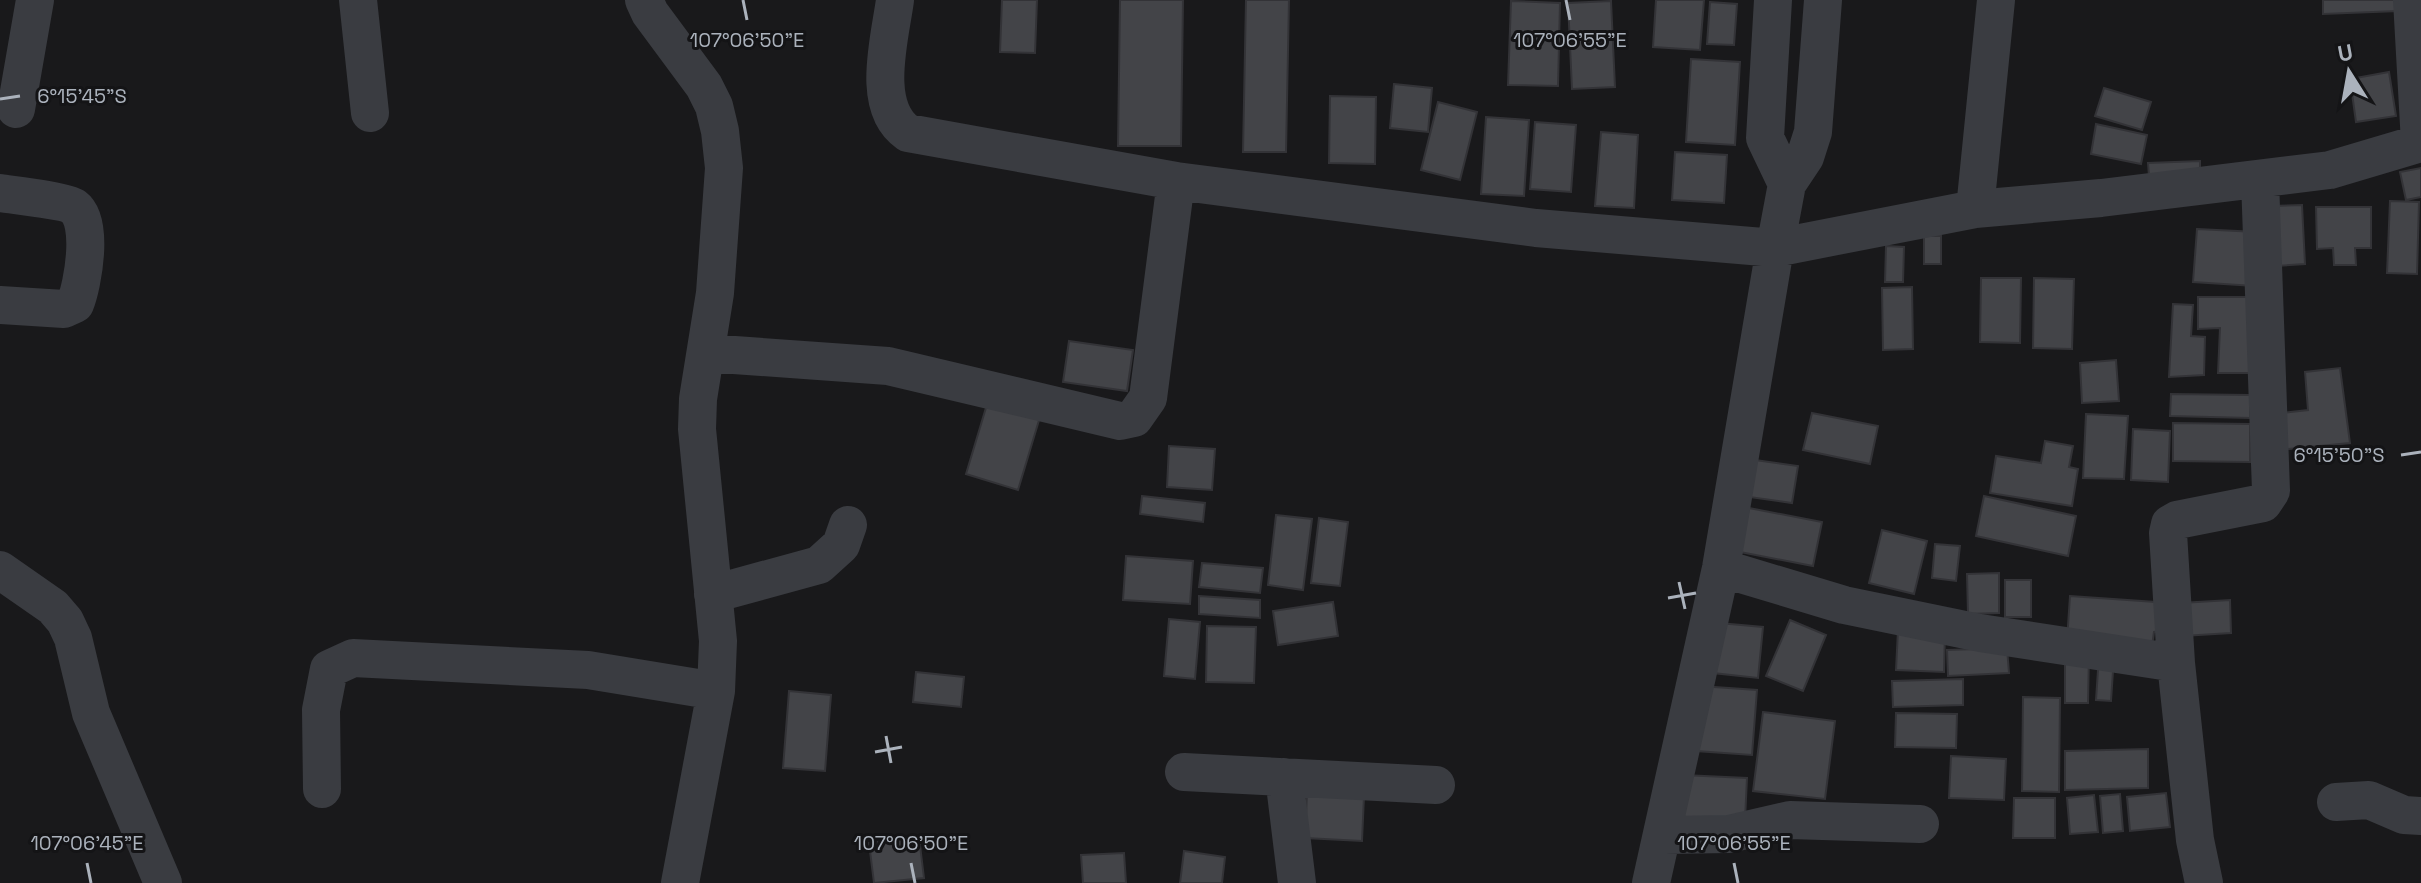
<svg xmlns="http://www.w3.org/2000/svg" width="2421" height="883" font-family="'Space Grotesk',sans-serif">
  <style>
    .building { fill: #434448; stroke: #333337; stroke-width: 2 }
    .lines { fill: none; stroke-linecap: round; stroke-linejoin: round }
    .street { stroke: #3a3c41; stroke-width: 38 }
    .ticks { fill: none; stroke: #abb2bc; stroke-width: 3 }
    .ticks-label { font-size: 20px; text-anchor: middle; fill: #abb2bc; stroke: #141416; stroke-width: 6; stroke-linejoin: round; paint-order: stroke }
  </style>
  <rect width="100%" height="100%" fill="#19191b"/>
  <path class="building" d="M1002,0H1037L1035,53L1000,52Z
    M1120,0H1183L1181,146H1118Z
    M1246,0H1289L1286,152H1243Z
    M1656,0H1704L1700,50L1653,47Z
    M2323,0H2397L2398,11L2323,14Z
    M1511,1L1560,3L1558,86L1508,85Z
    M1611,1L1615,87L1572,89L1568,3Z
    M1710,2L1737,4L1734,45L1707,44Z
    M1691,59L1740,62L1735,145L1686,142Z
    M2389,72L2396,116L2356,122L2350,79Z
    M1394,84L1432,88L1428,132L1390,128Z
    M2104,88L2151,102L2142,130L2095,116Z
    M1330,96L1376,97L1375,164L1329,163Z
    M1438,102L1477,112L1460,180L1421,170Z
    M1486,117L1529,120L1524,196L1481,194Z
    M1535,122L1576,125L1571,192L1530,189Z
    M2096,124L2147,135L2141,164L2091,154Z
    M1601,132L1638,135L1634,208L1595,206Z
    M1675,152L1727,155L1724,203L1672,200Z
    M2200,161V174L2149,176L2148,163Z
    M2421,168V197L2406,200L2400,172Z
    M2390,201L2419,202L2417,274L2387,273Z
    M2302,205L2305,264L2275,266L2271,206Z
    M2316,207H2371V248H2355L2356,265H2334L2333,248L2317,249Z
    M2197,229L2257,232L2254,286L2193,282Z
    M1924,236H1941V264H1924Z
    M1886,246L1904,247L1903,282H1885Z
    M1981,278H2021L2020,343L1980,342Z
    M2034,278L2074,279L2072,349L2033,348Z
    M1912,287L1913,349L1883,350L1882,288Z
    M2198,297H2255L2253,373H2218L2220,328L2198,329Z
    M2173,304L2193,305L2191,336L2205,337L2204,375L2169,377Z
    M1069,341L1133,350L1127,391L1063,382Z
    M2116,360L2119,401L2082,403L2080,363Z
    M2340,368L2350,443L2278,450L2274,414L2308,410L2305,372Z
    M2171,394L2250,395V418L2170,416Z
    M988,401L1040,417L1018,490L966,474Z
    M1812,413L1878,426L1870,464L1803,450Z
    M2086,414L2128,416L2124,479L2083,478Z
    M2173,423L2250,424V462L2173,461Z
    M2133,429L2170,431L2168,482L2131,480Z
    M2045,441L2073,446L2069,467L2078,469L2072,506L1990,493L1996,456L2041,463Z
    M1169,446L1215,449L1212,490L1167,487Z
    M1748,459L1798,466L1792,503L1742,496Z
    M1142,496L1205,503L1203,522L1140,514Z
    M1984,496L2076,516L2068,556L1976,536Z
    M1749,508L1822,522L1813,566L1740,552Z
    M1276,515L1312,519L1303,590L1268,585Z
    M1319,518L1348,522L1340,586L1311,583Z
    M1882,530L1927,541L1914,594L1869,583Z
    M1935,544L1960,546L1956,581L1932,578Z
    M1126,556L1193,561L1190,604L1123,600Z
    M1202,563L1263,568L1260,593L1199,587Z
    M1999,573V613L1968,614L1967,574Z
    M2005,580H2031V617H2005Z
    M1199,596L1260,600V618L1199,614Z
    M2070,596L2156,602L2169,631L2154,632L2152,646L2067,640Z
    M2230,600L2231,633L2183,636L2181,603Z
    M1333,602L1338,636L1278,645L1273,611Z
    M1169,619L1200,622L1195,679L1164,676Z
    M1790,620L1826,635L1803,691L1766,676Z
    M1719,623L1763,627L1758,678L1713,673Z
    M1207,626L1256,627L1254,683L1206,682Z
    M1898,630L1945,631L1944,672L1896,670Z
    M2007,648L2009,673L1948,676L1947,650Z
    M2065,654H2089L2088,703H2065Z
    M2099,655L2114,656L2111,701L2096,700Z
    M916,672L964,677L961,707L913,702Z
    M1963,679V705L1893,707L1892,681Z
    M1700,686L1757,690L1752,755L1696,751Z
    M789,691L831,695L825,771L783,768Z
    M2023,697L2060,698L2059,792L2022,791Z
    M1763,712L1835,721L1825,799L1753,791Z
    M1896,713L1957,714L1956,748L1895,747Z
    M2148,749V788L2065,790V751Z
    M1951,756L2006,759L2004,800L1949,798Z
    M1683,775L1747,778L1745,820L1681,817Z
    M1307,793L1364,796L1362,841L1305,838Z
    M2166,793L2170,827L2130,831L2127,797Z
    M2120,794L2123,831L2103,833L2100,796Z
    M2094,795L2098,832L2070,834L2067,798Z
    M2014,798H2055V838H2013Z
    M919,837L924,878L874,883L869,843Z
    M1184,851L1225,857L1222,883H1180Z
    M1124,853L1126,883H1083L1081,855Z"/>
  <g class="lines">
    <path class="street" d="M358,0L370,113
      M644,0L650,13L704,86L714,106L720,131L724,168L715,293L698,399L697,429L718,641L716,691L680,883
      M895,0C890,38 870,107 908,133L1176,181
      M1773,0L1765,138L1787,184
      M2412,0L2420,143
      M16,109L35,0
      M0,193C13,195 66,201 74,207C94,222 83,284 75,304L64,309L0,305
      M1975,209L1996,0
      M706,353L888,366L1120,421L1134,418L1148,398L1176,181L1536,228L1775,248L1787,184L1805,157L1813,132L1823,0
      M1721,568L1844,605L1980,633L2176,663
      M0,570L53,607L65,621L73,638L91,713L163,883
      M713,594L819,565L841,545L848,525
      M1184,772L1436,785
      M1284,777L1297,883
      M322,789L321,710L329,669L353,658L588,670L716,691
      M2336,802L2369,800L2404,815L2421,816
      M1664,835L1729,834L1790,820L1920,824
      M1651,883L1721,568L1775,248L1975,209L2101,198L2330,170L2421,143
      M2204,883L2195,840L2176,663L2168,533L2170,524L2177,520L2263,503L2271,491L2260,180"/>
  </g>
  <path class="ticks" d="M743,0L747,20M1566,0L1570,20M0,99L20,96M2401,455L2421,452M1679,582L1685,609M1668,598L1696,593M886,736L891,763M875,752L902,747M87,863L91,883M911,863L915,883M1734,863L1738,883"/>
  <g class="ticks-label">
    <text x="747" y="47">107°06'50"E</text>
    <text x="1570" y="47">107°06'55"E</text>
    <text x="82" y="103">6°15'45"S</text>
    <text x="2339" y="462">6°15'50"S</text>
    <text x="87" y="850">107°06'45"E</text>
    <text x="911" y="850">107°06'50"E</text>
    <text x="1734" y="850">107°06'55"E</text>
  </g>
  <g transform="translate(2349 72) rotate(349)" stroke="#141416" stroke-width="6" paint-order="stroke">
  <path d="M0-6L14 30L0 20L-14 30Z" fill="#abb2bc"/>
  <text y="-12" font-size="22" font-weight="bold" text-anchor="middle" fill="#abb2bc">U</text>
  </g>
</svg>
